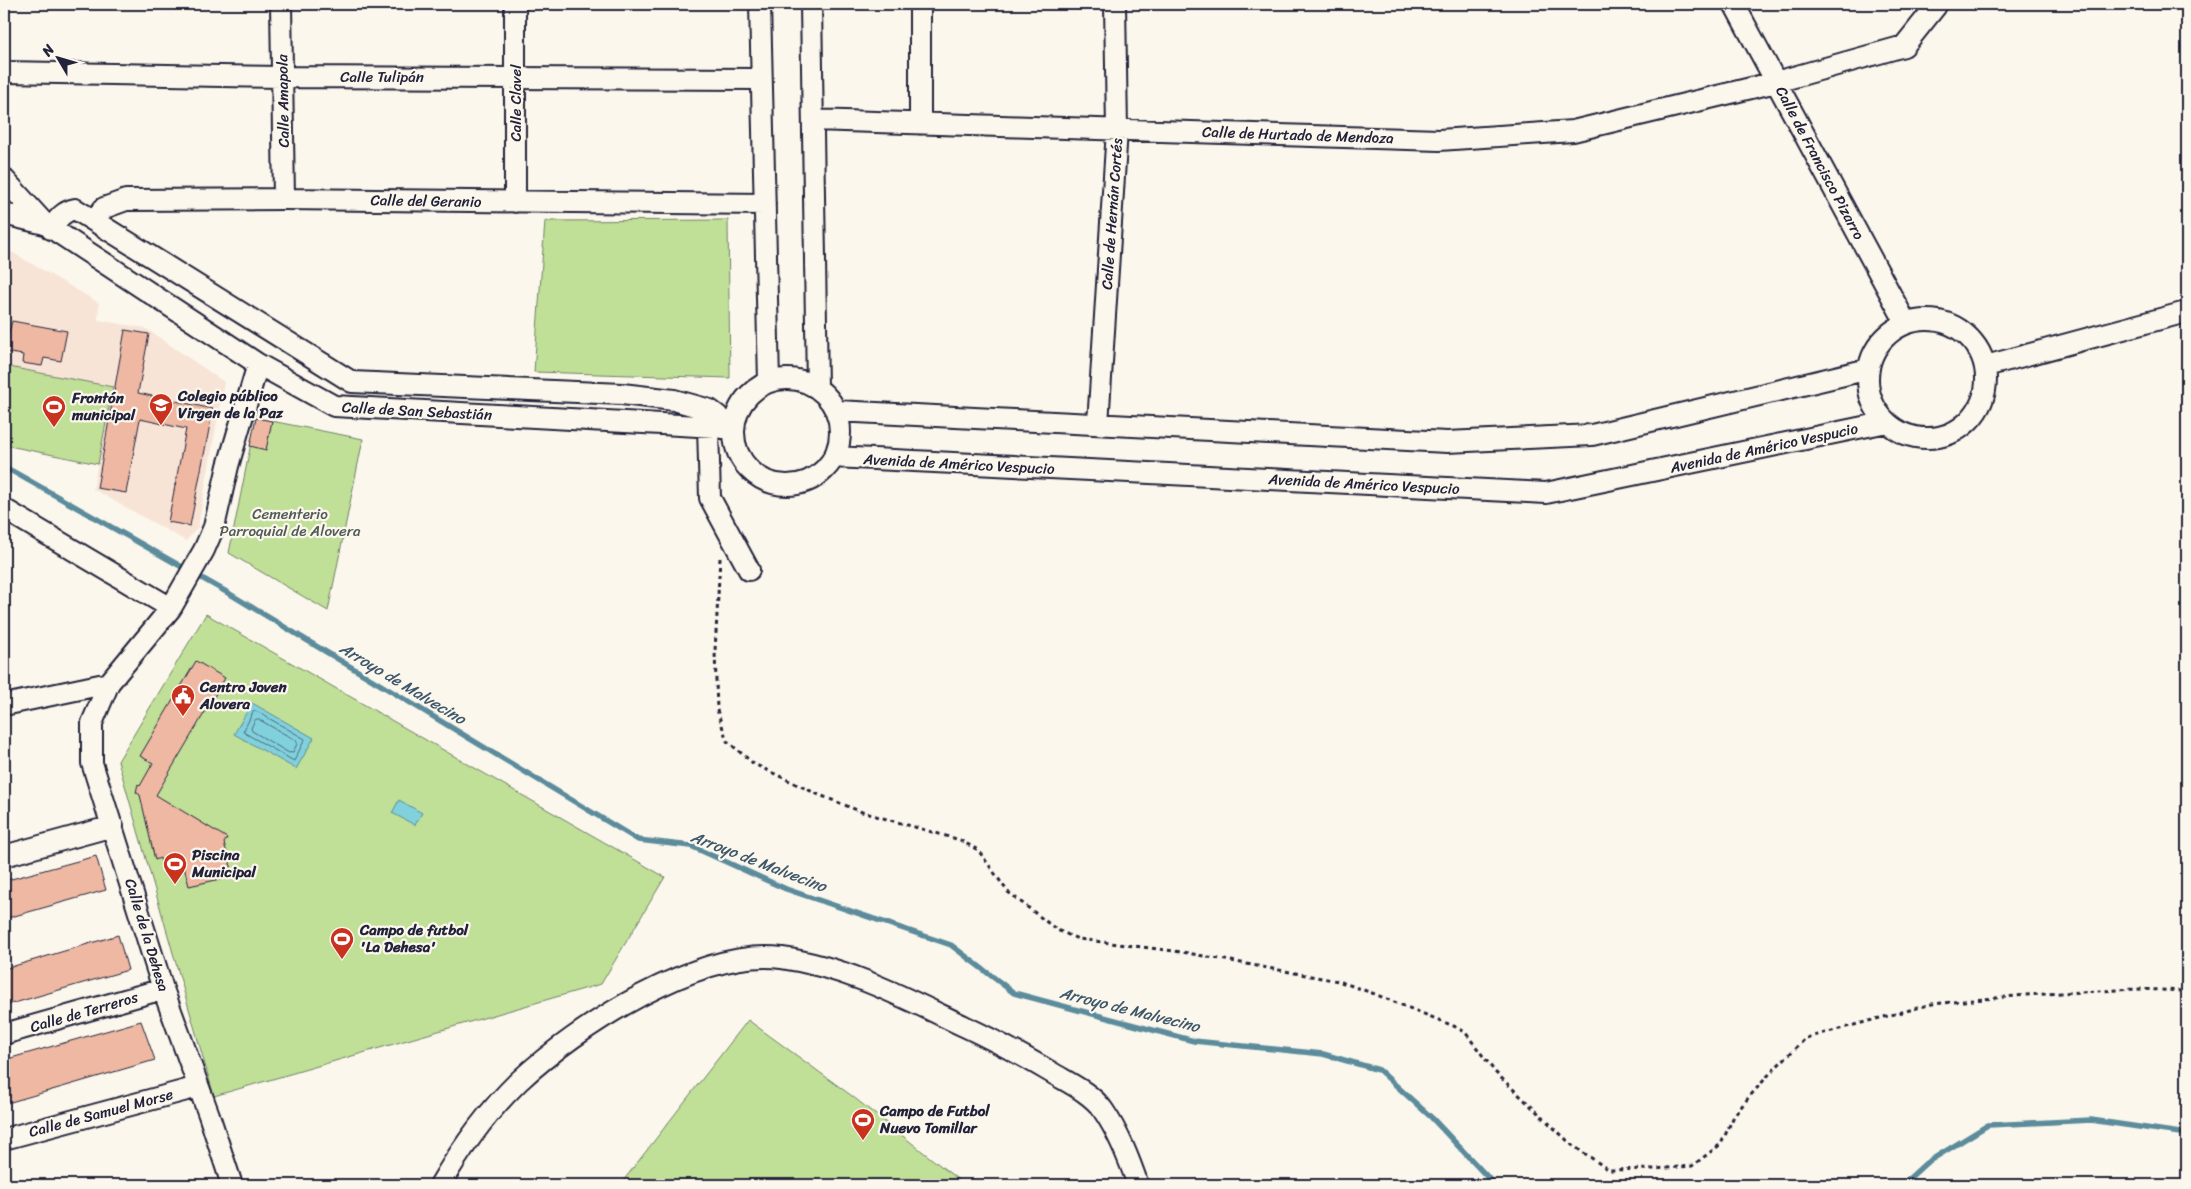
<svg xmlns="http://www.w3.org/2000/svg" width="2191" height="1189" font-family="Sriracha,sans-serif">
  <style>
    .built { fill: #f7e4d6 }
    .green { fill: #c0df97; stroke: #718069 }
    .water { fill: #81d1dc; stroke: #5b8b9c }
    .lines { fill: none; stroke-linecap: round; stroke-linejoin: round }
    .shore { stroke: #48687b; stroke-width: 1 }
    .stream { stroke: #5b8b9c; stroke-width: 5.5 }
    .building { fill: #eeb8a2; stroke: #22223b }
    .minor-casing { stroke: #22223b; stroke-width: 24 }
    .path { stroke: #22223b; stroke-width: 3; stroke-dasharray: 4 4; stroke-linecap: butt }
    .minor { stroke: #fbf7ec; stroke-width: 20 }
    .labels { text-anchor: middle; stroke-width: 4.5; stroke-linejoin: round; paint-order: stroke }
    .street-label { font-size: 15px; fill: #22223b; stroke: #fbf7ec }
    .poi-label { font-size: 15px; font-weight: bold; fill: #22223b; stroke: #fbf7ec; text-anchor: start }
    .park-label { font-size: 15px; fill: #515b57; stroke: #fbf7ec }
    .water-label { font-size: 16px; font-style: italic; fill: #3e576b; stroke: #fbf7ec }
  </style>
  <rect width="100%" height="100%" fill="#fbf7ec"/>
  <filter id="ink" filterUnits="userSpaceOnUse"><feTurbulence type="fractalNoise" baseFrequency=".02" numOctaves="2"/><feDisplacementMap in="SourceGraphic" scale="10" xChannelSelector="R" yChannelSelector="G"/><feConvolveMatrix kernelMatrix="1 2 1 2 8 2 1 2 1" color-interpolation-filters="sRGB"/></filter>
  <g filter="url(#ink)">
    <path class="built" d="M4,250L10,251L99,303L98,320L145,328L224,382L198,527L186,541L93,489L112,387L4,366Z"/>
    <path class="green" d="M728,220L730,378L534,372L545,221Z
      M4,366L113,387L98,464L4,445Z
      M256,418L363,439L328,611L229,553Z
      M206,614L665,877L601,984L214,1096L118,761Z
      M748,1020L852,1096L965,1185H629L623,1181Z"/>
    <path class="water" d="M252,703L314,738L296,769L234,734Z
      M399,800L422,813L415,825L392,813Z"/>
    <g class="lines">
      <path class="shore" d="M256,711L305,739L294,761L243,732L253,712Z
        M258,719L297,741V744L293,752L289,753L252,731L251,728L255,720Z"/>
      <path class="stream" d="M4,469L12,471L230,594L638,840L691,846L786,889L951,945L1014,993L1194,1041L1323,1054L1379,1070L1432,1118L1495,1185
        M1902,1185L1926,1163L1988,1125L2091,1120L2187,1134"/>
    </g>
    <path class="building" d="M12,321L67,331L61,361L44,358L42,366L22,363L23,355L4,352Z
      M125,330L149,334L138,393L213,409L190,526L168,522L186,429L140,419L126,493L97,488Z
      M256,418L272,421L266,450L250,446Z
      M196,661L225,678L156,795L227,838L224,843L234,876L189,886L184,867L164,872L160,858L155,860L140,795L136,792L138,784L140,786L153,763L140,756Z
      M96,856L106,890L4,919V881Z
      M118,935L128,970L4,1006V969Z
      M141,1021L155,1060L4,1104V1060Z"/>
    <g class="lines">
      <g class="minor-casing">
        <path id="minor" d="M281,4L284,199
          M515,4V202
          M760,4L769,382
          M811,4L817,387
          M920,4V124
          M1734,4L1906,323
          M4,72L282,77L760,79
          M813,120L1439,140L1573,131L1776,82L1904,46L1936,6L1934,4
          M4,179L45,224
          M4,214L45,224L258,364L334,406L734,428
          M95,220L104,208L126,200L284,199L765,204
          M51,229C58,219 63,211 75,209L352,382L622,394L674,400L710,410L718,416L722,428
          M1868 379a59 59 0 1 1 118 0a59 59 0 1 1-118 0Z
          M1986,366L2186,312
          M734 432a53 53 0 1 1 106 0a53 53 0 1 1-106 0Z
          M837,411L1447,442L1592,435L1869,369
          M1098,424L1117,130L1115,4
          M708,427L710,498L749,570
          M834,457L1546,493L1887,422
          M4,509L171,608L204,550L214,527L228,466L258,364
          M171,608L109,683L92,723V763L163,989L209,1115L232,1185
          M4,705L109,683
          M4,856L113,826
          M4,1034L163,989
          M4,1139L198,1087
          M440,1185C462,1147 487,1112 519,1081C577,1027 700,947 782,958C847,967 907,999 966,1027C996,1041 1025,1057 1054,1074C1071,1084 1092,1094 1103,1110C1119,1133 1129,1159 1138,1185"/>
      </g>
      <path class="path" d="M2187,294V273
        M720,558L715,651L717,710L727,741L754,764L817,794L862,812L960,840L978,850L1008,892L1057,930L1078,939L1182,952L1338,981L1372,993L1456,1027L1465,1032L1495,1072L1572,1145L1609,1170L1654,1169L1692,1166L1721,1144L1734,1116L1749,1097L1773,1070L1806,1038L1932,1004L2026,995L2136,989L2187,991"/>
      <use href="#minor" class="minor"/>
    </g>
  </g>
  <defs>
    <g id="school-pin" transform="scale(1.25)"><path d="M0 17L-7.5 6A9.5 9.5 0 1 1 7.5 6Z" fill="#c8321e" stroke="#fbf7ec"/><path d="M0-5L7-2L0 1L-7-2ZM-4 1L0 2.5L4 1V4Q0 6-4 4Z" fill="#fff"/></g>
    <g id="stadium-pin" transform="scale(1.25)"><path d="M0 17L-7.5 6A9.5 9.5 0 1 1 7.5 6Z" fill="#c8321e" stroke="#fbf7ec"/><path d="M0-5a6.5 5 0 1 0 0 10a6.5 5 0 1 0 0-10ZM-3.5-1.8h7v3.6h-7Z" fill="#fff"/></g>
    <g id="civic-pin" transform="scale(1.25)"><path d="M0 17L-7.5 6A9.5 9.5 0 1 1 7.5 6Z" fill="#c8321e" stroke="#fbf7ec"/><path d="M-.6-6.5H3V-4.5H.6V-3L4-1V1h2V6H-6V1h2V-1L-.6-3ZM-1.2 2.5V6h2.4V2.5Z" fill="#fff"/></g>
  </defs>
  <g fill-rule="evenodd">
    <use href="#school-pin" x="161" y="405"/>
    <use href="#stadium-pin" x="54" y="407"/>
    <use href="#civic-pin" x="183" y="696"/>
    <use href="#stadium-pin" x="175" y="864"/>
    <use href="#stadium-pin" x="342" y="939"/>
    <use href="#stadium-pin" x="863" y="1120"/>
  </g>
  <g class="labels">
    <g class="street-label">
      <text x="382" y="82">Calle Tulipán</text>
      <text transform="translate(283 101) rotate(-91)" y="5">Calle Amapola</text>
      <text transform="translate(516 103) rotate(-90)" y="5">Calle Clavel</text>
      <text transform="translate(1298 135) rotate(2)" y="5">Calle de Hurtado de Mendoza</text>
      <text transform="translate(1820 163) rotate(62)" y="5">Calle de Francisco Pizarro</text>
      <text transform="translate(426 201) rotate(1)" y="5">Calle del Geranio</text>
      <text transform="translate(1112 214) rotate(-86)" y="5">Calle de Hernán Cortés</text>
      <text transform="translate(417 411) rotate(3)" y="5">Calle de San Sebastián</text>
      <text transform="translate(1764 448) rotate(-12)" y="5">Avenida de Américo Vespucio</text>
      <text transform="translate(959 464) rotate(3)" y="5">Avenida de Américo Vespucio</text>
      <text transform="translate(1364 484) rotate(3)" y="5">Avenida de Américo Vespucio</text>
      <text transform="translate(147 935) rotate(73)" y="5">Calle de la Dehesa</text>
      <text transform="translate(84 1012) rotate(-16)" y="5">Calle de Terreros</text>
      <text transform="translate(101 1113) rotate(-15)" y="5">Calle de Samuel Morse</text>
    </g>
    <g class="poi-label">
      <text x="178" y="401">Colegio público<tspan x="178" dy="17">Virgen de la Paz</tspan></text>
      <text x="72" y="403">Frontón<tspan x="72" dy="17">municipal</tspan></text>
      <text x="200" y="692">Centro Joven<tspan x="200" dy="17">Alovera</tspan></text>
      <text x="192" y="860">Piscina<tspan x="192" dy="17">Municipal</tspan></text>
      <text x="360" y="935">Campo de futbol<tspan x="360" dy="17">'La Dehesa'</tspan></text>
      <text x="880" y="1116">Campo de Futbol<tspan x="880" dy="17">Nuevo Tomillar</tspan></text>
    </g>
    <g class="park-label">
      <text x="290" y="519">Cementerio<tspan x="290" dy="17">Parroquial de Alovera</tspan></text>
    </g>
    <g class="water-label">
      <text transform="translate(403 683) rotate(31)" y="6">Arroyo de Malvecino</text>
      <text transform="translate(759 861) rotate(21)" y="6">Arroyo de Malvecino</text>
      <text transform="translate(1130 1009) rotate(14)" y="6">Arroyo de Malvecino</text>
    </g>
  </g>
  <rect width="2191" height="1189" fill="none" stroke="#fbf7ec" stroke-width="20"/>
  <rect x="10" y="10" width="2171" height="1169" fill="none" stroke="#22223b" stroke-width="2" filter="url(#ink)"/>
  <g transform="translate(58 58) rotate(308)" stroke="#fbf7ec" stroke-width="4" paint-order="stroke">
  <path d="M0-4L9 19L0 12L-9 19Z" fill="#22223b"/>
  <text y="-8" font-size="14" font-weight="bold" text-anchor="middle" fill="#22223b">N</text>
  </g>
</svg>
